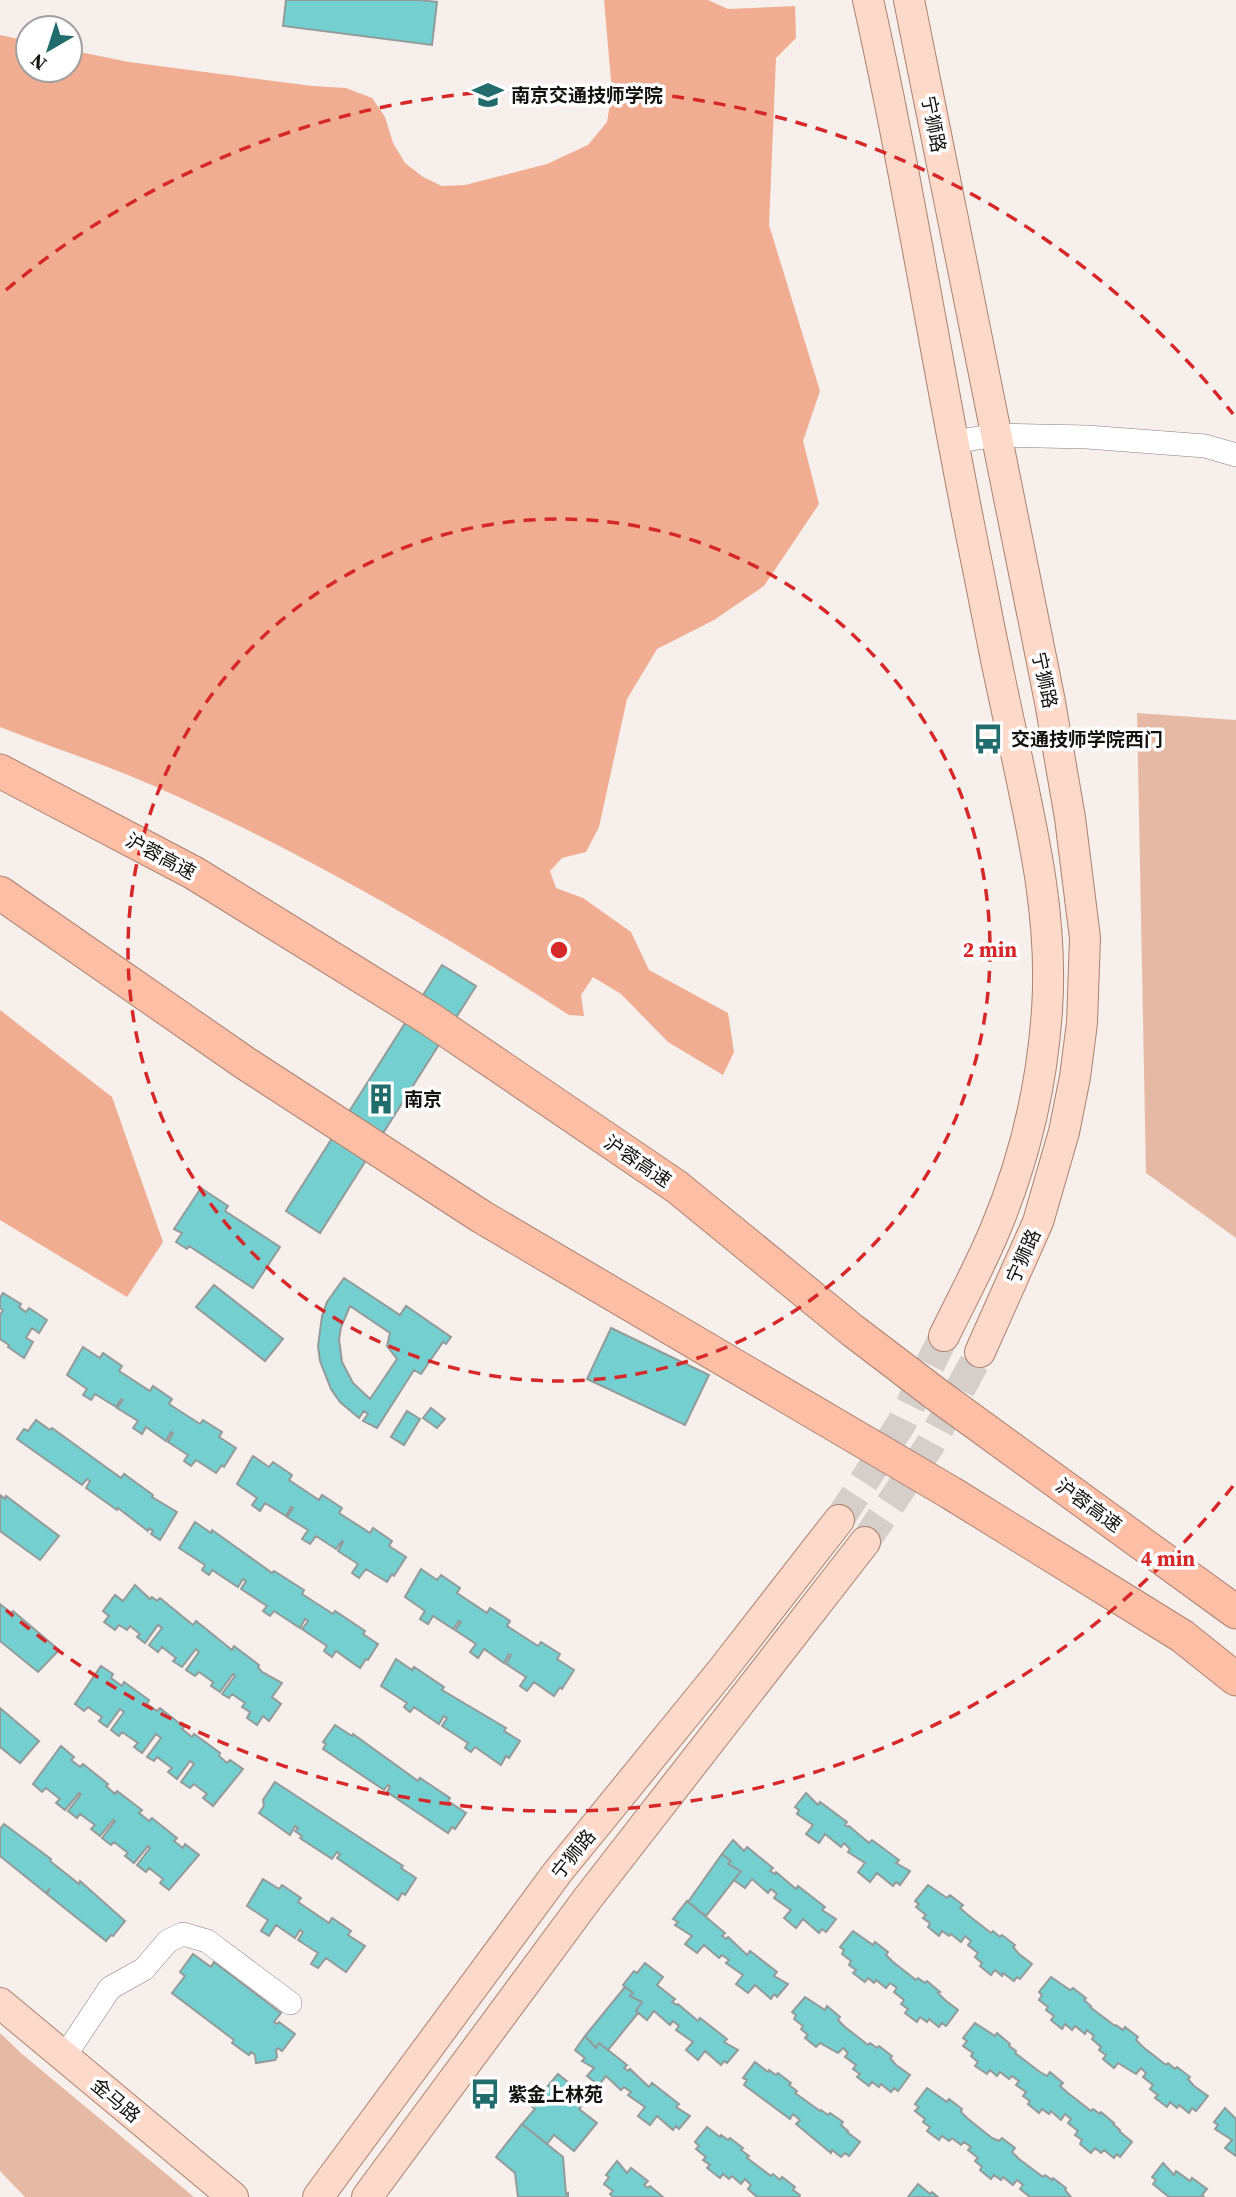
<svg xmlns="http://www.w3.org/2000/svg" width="1236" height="2197" font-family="'Source Serif 4','Noto Sans SC',serif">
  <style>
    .green { fill: #e6b9a5 }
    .forest { fill: #f0ad91 }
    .building { fill: #74d0d0; stroke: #929b9a; stroke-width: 2; fill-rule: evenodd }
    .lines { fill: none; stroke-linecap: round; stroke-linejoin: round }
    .major-tunnel { stroke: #d5ceca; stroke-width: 30; stroke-dasharray: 30 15; stroke-linecap: butt }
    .minor-casing { stroke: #877f7c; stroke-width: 24 }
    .major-casing { stroke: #ab8271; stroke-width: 32 }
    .highway-casing { stroke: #ab8271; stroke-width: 35 }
    .minor { stroke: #fff; stroke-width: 23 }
    .major { stroke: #fdd9c9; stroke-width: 30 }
    .highway { stroke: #fcbfa5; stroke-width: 33 }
    .ring { fill: none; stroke: #d62828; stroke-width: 3.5; stroke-dasharray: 12 9 }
    .labels { text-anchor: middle; stroke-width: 7; stroke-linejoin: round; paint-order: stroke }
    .poi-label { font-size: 19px; font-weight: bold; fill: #141110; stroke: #fff; text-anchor: start }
    .street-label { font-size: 19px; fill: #141110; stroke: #fff }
    .centre { fill: #d62828; stroke: #fff; stroke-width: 3.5 }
    .ring-label { font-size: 21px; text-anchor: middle; font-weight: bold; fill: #d62828; stroke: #fff; stroke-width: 7; stroke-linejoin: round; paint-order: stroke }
  </style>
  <rect width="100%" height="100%" fill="#f7efeb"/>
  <path class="green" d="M1137,713L1236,720V1238L1146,1173Z
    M0,2033L22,2054L194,2197H25L0,2171Z"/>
  <path class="forest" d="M604,0H708L728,9L795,6L796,38L776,58L769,225L820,391L803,441L819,504L764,586L714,620L657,649L627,699L599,827L586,852L562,858L550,871L556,888L583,898L631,932L649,970L728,1013L734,1052L723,1075L668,1042L621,994L593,977L581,995L584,1016L569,1015C436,929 298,850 154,786C104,764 51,747 0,727V35L28,41V70H70V50L129,62L312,86L346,88L372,98L385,117L393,143L405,163L423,177L442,186L465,185L547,164L588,145L607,122L612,92Z
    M0,1010L112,1097L163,1242L127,1297L0,1220Z"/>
  <path class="building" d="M286,0H419L437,2L432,45L283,26Z
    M442,965L476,986L320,1233L286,1211Z
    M201,1188L228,1206L225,1211L280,1247L253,1288L189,1246L187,1249L176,1242L182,1233L174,1229Z
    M344,1278L400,1315L406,1306L451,1337L446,1344L443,1342L421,1374L414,1370L377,1428L363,1421L368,1414L364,1411L359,1418L340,1402L331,1389L320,1361L318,1346L322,1316L327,1302ZM350,1306L390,1333L387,1346L397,1359L370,1399L353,1383L342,1362L339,1339L341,1327Z
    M214,1285L283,1339L265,1361L196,1307Z
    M3,1293L21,1304L19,1307L26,1312L29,1308L47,1320L39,1333L32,1328L26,1338L33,1342L24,1358L8,1347L9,1345L0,1339V1315L3,1310L0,1308V1298Z
    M611,1328L709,1375L685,1425L587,1379Z
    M83,1347L100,1358L103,1353L122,1366L119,1371L150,1391L153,1386L172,1399L169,1404L200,1424L203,1420L222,1432L219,1437L236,1448L224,1467L222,1465L216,1473L196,1460L191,1466L184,1461L188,1455L168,1442L173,1433L171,1432L166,1441L146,1427L142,1434L133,1428L138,1421L117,1408L123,1400L121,1399L116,1407L95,1394L91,1400L83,1395L87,1389L67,1375Z
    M431,1408L445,1419L437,1428L423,1418Z
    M407,1411L420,1419L404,1445L391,1437Z
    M36,1420L50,1430L52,1428L121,1478L124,1474L153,1495L152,1497L177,1512L160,1540L151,1534L153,1531L149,1528L148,1531L118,1508L117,1510L86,1488L90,1481L87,1479L82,1485L17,1439L24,1429L28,1431Z
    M253,1456L269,1467L273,1462L292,1475L289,1480L319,1500L322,1495L342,1508L339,1513L370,1533L373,1528L392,1541L389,1546L406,1557L394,1576L392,1574L387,1582L366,1569L359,1578L352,1573L358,1564L338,1551L343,1542L342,1541L336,1549L316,1536L310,1544L302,1539L308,1530L287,1517L293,1508L291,1507L286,1516L265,1503L260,1511L252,1505L257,1498L237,1484Z
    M0,1495L5,1499L6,1496L59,1536L40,1560L0,1531Z
    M195,1522L211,1533L212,1530L272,1573L274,1571L304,1590L302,1594L333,1614L335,1611L365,1631L363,1634L378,1644L368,1660L366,1659L360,1668L336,1651L332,1657L324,1651L327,1646L302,1629L308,1621L305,1619L300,1628L274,1611L270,1616L263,1611L267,1606L241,1589L246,1581L243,1579L238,1587L212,1570L209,1575L202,1570L205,1565L179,1548Z
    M421,1569L437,1580L441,1575L460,1588L457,1593L487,1613L490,1608L510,1621L507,1626L538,1646L541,1642L560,1654L557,1659L574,1670L562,1689L560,1687L554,1696L534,1682L527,1691L520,1686L526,1677L506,1664L511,1655L509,1654L504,1663L484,1649L478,1658L470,1652L476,1644L455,1630L461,1622L459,1621L453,1629L433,1616L428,1624L420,1619L425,1611L405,1597Z
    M135,1585L150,1599L152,1597L157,1601L160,1598L193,1625L196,1621L232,1650L234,1646L259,1665L258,1667L262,1672L282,1683L272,1697L281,1704L269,1721L263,1716L257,1725L247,1718L250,1712L242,1707L245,1703L232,1694L229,1698L222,1694L235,1676L233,1674L220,1692L211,1686L213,1682L199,1672L195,1676L186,1670L199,1652L196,1649L182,1667L173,1661L176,1658L162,1647L158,1652L149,1645L162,1628L158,1625L145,1643L137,1637L140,1634L130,1626L127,1630L119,1625L115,1630L104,1622L109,1616L103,1611L115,1595L123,1601Z
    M0,1604L11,1613L13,1611L59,1650L38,1672L0,1641Z
    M396,1659L412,1670L414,1667L444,1687L442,1690L506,1728L504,1731L520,1741L509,1758L506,1756L501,1765L475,1747L471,1752L465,1748L468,1743L442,1726L447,1718L444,1716L439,1724L414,1707L410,1712L404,1707L407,1703L381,1686Z
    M101,1666L113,1674L111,1678L122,1686L124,1682L149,1700L147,1704L157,1711L160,1708L184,1727L182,1729L192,1737L194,1734L220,1753L219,1756L227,1763L230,1760L243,1769L213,1806L203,1798L207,1794L194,1784L190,1788L181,1782L194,1764L190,1761L177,1779L168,1772L172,1768L157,1757L154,1761L147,1757L161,1738L156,1734L142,1753L134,1747L138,1743L122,1732L119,1736L111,1730L124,1712L120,1709L107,1727L99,1721L102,1717L88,1707L84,1711L75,1704Z
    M0,1708L39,1741L20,1763L0,1747Z
    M335,1725L352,1736L353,1734L418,1781L420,1778L450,1798L448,1801L466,1813L455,1829L452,1827L448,1833L387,1792L390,1787L388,1785L384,1790L323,1749L326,1744L323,1742Z
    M61,1746L74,1757L71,1760L80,1767L83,1764L108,1784L106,1786L115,1794L117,1791L142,1810L139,1813L149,1821L152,1818L177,1838L174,1841L183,1848L185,1844L199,1855L169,1890L160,1883L163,1879L149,1868L146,1872L137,1865L150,1848L148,1846L134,1863L125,1856L128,1853L114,1842L111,1845L102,1838L115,1821L113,1820L100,1836L91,1829L95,1825L80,1814L77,1818L68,1811L81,1794L79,1793L65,1810L56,1803L60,1799L46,1788L42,1792L33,1784Z
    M275,1782L403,1866L401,1868L416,1878L405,1895L402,1893L398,1900L337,1858L340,1854L337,1852L332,1859L300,1838L302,1836L295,1831L298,1828L295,1826L290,1835L259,1813L264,1806L263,1800Z
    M806,1793L818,1805L820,1802L847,1822L845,1825L848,1827L849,1826L869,1843L872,1840L899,1860L896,1863L910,1871L900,1885L896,1882L893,1886L877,1873L870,1882L858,1872L865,1863L848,1852L850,1849L844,1843L841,1847L825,1834L819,1843L806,1834L813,1825L797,1814L799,1810L795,1807Z
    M4,1824L51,1859L50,1861L79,1884L80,1881L125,1921L113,1936L111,1935L106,1941L47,1894L50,1888L46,1893L0,1856V1829Z
    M733,1840L744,1851L747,1847L773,1868L770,1871L775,1874L776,1872L796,1889L798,1886L825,1907L822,1910L836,1919L826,1932L822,1929L819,1933L803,1919L796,1928L784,1918L791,1910L774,1898L777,1894L771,1889L768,1893L752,1879L745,1888L734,1880L741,1871L728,1864L731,1861L722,1854Z
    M722,1854L731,1861L728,1864L741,1871L706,1916L688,1902Z
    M263,1879L279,1889L282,1885L301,1898L298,1902L329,1923L332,1918L351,1931L348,1935L365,1946L346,1972L326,1958L318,1968L311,1964L318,1953L298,1940L303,1932L300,1930L295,1938L276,1925L269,1936L261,1931L268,1920L247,1906Z
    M928,1885L947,1898L950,1895L963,1905L960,1908L968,1915L991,1933L993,1931L1000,1937L1002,1935L1015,1945L1013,1947L1019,1954L1032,1964L1020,1979L1017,1977L1014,1981L1003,1973L1002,1976L995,1970L991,1975L980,1966L982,1963L975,1957L978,1953L968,1945L971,1941L965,1936L961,1942L951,1934L949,1936L942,1931L939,1936L928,1927L930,1923L923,1918L926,1915L916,1907L919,1904L915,1901Z
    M687,1901L725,1933L722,1936L726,1939L728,1937L747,1955L750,1951L777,1972L774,1976L788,1984L777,1997L774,1994L771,1999L755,1985L748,1993L736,1984L743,1975L726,1963L729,1960L722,1955L719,1958L704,1945L697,1953L685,1944L692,1936L675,1925L678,1922L673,1919Z
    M853,1931L873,1945L875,1942L888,1952L886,1955L893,1962L916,1980L918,1978L925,1983L927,1981L940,1992L938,1993L945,2000L958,2010L946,2026L942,2023L939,2027L929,2019L927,2022L920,2017L917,2022L905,2013L908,2009L901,2004L904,2000L894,1992L897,1988L890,1983L886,1988L876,1980L874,1983L868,1978L865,1982L853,1973L856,1970L849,1965L851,1961L842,1954L844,1950L840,1947Z
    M193,1954L211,1967L214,1962L281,2013L274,2022L277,2024L279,2022L295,2034L282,2051L278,2048L276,2050L277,2057L275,2060L256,2063L255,2055L251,2052L249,2055L232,2043L234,2040L172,1993L185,1976L180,1972Z
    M645,1963L663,1977L657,1985L675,1999L672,2002L677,2005L678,2004L698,2021L700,2018L727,2039L724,2042L738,2050L727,2063L724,2061L721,2065L705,2051L698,2060L686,2050L693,2042L676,2030L679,2026L673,2021L670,2025L654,2011L647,2020L636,2011L642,2002L630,1996L633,1993L623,1985L634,1971L637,1973Z
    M1051,1977L1070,1990L1073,1988L1086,1998L1084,2000L1091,2006L1090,2007L1115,2026L1116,2025L1123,2030L1125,2027L1138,2037L1136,2040L1143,2047L1166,2065L1168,2063L1175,2069L1177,2067L1190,2077L1188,2079L1194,2086L1208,2096L1196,2111L1192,2108L1189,2113L1179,2105L1177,2108L1170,2102L1167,2107L1155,2098L1158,2095L1150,2089L1153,2085L1143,2077L1146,2073L1141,2068L1136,2074L1118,2063L1114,2068L1103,2059L1106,2055L1099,2050L1101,2047L1092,2039L1094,2036L1087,2030L1085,2034L1075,2026L1072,2030L1065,2024L1062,2029L1051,2020L1054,2016L1046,2010L1048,2007L1039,2000L1042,1995L1039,1992Z
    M625,1987L633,1993L630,1996L642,2002L636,2011L638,2013L608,2050L599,2043L596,2048L585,2036Z
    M805,1997L825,2010L827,2006L840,2017L838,2020L845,2027L868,2045L870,2043L877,2048L879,2046L892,2056L890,2058L896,2065L910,2075L898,2091L894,2088L891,2092L881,2084L879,2087L872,2082L869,2086L857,2077L860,2074L853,2069L856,2065L845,2057L848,2053L843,2048L838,2053L820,2043L816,2047L805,2038L808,2035L801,2029L803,2026L794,2019L796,2015L792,2012Z
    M975,2023L995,2036L997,2033L1010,2044L1009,2046L1016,2051L1015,2053L1040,2072L1047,2076L1050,2072L1063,2083L1060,2086L1068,2093L1091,2111L1093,2109L1100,2114L1101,2112L1114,2123L1113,2124L1120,2130L1119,2131L1132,2142L1120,2157L1117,2154L1114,2158L1104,2150L1101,2153L1095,2148L1091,2153L1080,2144L1082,2140L1075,2135L1078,2131L1068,2123L1071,2119L1065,2114L1061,2120L1051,2111L1049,2114L1042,2109L1039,2113L1028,2104L1030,2101L1023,2096L1026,2092L1016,2085L1019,2081L1012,2076L1009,2079L1000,2072L997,2076L990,2070L987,2074L975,2066L978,2062L971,2056L973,2053L963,2046L967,2041L963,2038Z
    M585,2036L596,2048L599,2043L608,2050L627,2065L624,2068L628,2071L630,2069L649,2087L652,2083L679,2104L676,2107L690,2116L679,2129L676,2126L673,2130L657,2116L650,2125L638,2116L645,2107L628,2095L631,2092L624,2087L621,2090L606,2076L599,2085L587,2076L594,2068L582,2061L585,2058L575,2050Z
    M755,2062L768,2072L769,2070L776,2075L778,2073L791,2083L789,2085L797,2091L795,2093L820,2111L821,2110L828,2115L830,2113L843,2122L841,2125L848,2131L847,2132L860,2142L849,2156L845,2153L841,2157L832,2150L831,2153L796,2124L800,2120L793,2114L790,2119L744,2085L747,2080L743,2078Z
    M558,2074L588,2098L579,2109L597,2123L574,2151L554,2135L547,2144L522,2124L535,2109L531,2106Z
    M927,2088L947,2102L949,2099L962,2109L961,2112L967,2118L992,2138L999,2141L1002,2138L1015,2148L1012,2152L1019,2159L1043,2177L1045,2175L1052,2180L1053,2178L1066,2188L1065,2190L1071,2197H1030L1020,2189L1023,2185L1017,2180L1013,2185L1003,2177L1001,2180L994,2175L991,2179L980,2170L982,2167L975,2161L978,2158L968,2150L971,2147L964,2142L961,2145L952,2138L949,2141L942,2136L939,2140L927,2131L930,2127L923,2122L925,2119L915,2111L919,2107L915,2104Z
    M1225,2108L1236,2119V2156L1225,2148L1232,2140L1215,2129L1218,2125L1214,2122Z
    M522,2124L563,2157L566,2194L568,2193V2197H518L515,2173L496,2157Z
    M707,2127L720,2137L721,2135L728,2140L730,2138L743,2148L741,2150L749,2156L747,2158L771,2176L773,2174L780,2180L782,2177L795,2187L793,2190L800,2195L799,2197H757L748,2189L751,2185L745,2179L741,2184L732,2176L729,2179L723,2174L720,2178L707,2168L710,2165L703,2160L706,2157L696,2149L699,2146L695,2142Z
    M617,2161L627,2173L631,2168L648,2181L644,2185L648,2188L650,2186L663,2197H613L610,2194L613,2191L604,2184L609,2177L606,2175Z
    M1163,2163L1174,2175L1176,2171L1190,2181L1192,2178L1207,2189L1202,2195L1204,2197H1169L1153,2184L1156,2180L1152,2177Z
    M918,2184L930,2194L932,2192L938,2197H908Z"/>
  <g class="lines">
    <path class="major-tunnel" d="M839,1520L901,1424L944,1336
      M865,1542L930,1445L980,1352"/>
    <g class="minor-casing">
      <path id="minor" d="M954,442L996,435L1087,437L1205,446L1236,455
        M64,2057L110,1988L144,1969L168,1941L183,1934L207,1941L290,2003"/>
    </g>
    <g class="major-casing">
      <path id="major" d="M868,0C910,188 939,379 978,569C990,632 1003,695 1017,758C1035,841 1053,924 1047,1010C1042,1085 1024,1161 995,1230C980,1266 961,1301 944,1336
        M909,0L1050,702L1070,818L1085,938L1082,1023L1075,1077L1064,1132L1038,1222L980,1352
        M0,2003L233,2197
        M318,2197L557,1873L723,1669L839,1520
        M367,2197L588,1898L865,1542"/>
    </g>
    <g class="highway-casing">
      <path id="highway" d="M0,771L194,873L430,1019L677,1187L852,1330L936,1394L1236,1612
        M0,893L245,1063L482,1217L951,1493L1182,1636L1236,1679"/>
    </g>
    <use href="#minor" class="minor"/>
    <use href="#major" class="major"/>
    <use href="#highway" class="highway"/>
  </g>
  <g class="ring">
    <circle cx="559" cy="950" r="431"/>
    <path d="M1233 1486A861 861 0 0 1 6 1610M6 290A861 861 0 0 1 1233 414"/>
  </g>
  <defs>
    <g id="university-bare" transform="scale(2.415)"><path d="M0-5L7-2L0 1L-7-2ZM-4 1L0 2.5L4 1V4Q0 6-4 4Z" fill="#216d6d" stroke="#fff" stroke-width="2.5" paint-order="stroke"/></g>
    <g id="bus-bare" transform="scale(2.415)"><path d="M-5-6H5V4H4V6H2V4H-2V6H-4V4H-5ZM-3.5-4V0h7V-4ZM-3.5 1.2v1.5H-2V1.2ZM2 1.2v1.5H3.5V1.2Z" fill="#216d6d" stroke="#fff" stroke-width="2.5" paint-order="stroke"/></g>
    <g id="building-bare" transform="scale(2.415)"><path d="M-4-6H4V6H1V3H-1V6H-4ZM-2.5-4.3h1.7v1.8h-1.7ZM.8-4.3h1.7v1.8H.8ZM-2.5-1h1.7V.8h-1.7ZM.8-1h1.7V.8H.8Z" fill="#216d6d" stroke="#fff" stroke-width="2.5" paint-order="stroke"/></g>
  </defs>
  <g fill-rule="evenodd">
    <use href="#university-bare" x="488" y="95"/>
    <use href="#bus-bare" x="988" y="739"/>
    <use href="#building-bare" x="381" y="1099"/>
    <use href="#bus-bare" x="485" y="2094"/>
  </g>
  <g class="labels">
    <g class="poi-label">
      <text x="511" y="102">南京交通技师学院</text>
      <text x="1011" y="746">交通技师学院西门</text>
      <text x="404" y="1106">南京</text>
      <text x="508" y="2101">紫金上林苑</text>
    </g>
    <g class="street-label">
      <text transform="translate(934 124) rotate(79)" y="7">宁狮路</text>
      <text transform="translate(1045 680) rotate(78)" y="7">宁狮路</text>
      <text transform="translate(161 856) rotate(28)" y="7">沪蓉高速</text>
      <text transform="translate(638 1161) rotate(34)" y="7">沪蓉高速</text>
      <text transform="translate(1023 1256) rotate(-66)" y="7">宁狮路</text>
      <text transform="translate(1089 1505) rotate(36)" y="7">沪蓉高速</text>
      <text transform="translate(573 1854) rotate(-51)" y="7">宁狮路</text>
      <text transform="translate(116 2100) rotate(40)" y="7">金马路</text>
    </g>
  </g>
  <circle cx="559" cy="950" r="10" class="centre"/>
  <g class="ring-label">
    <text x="990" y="957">2 min</text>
    <text x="1168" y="1566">4 min</text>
  </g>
  <g transform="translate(49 49) rotate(219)"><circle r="33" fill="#ffffff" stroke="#a1a09f" stroke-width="2"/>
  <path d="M0-5L12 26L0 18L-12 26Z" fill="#216d6d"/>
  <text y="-10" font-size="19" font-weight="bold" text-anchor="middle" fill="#141110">N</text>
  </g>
</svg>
